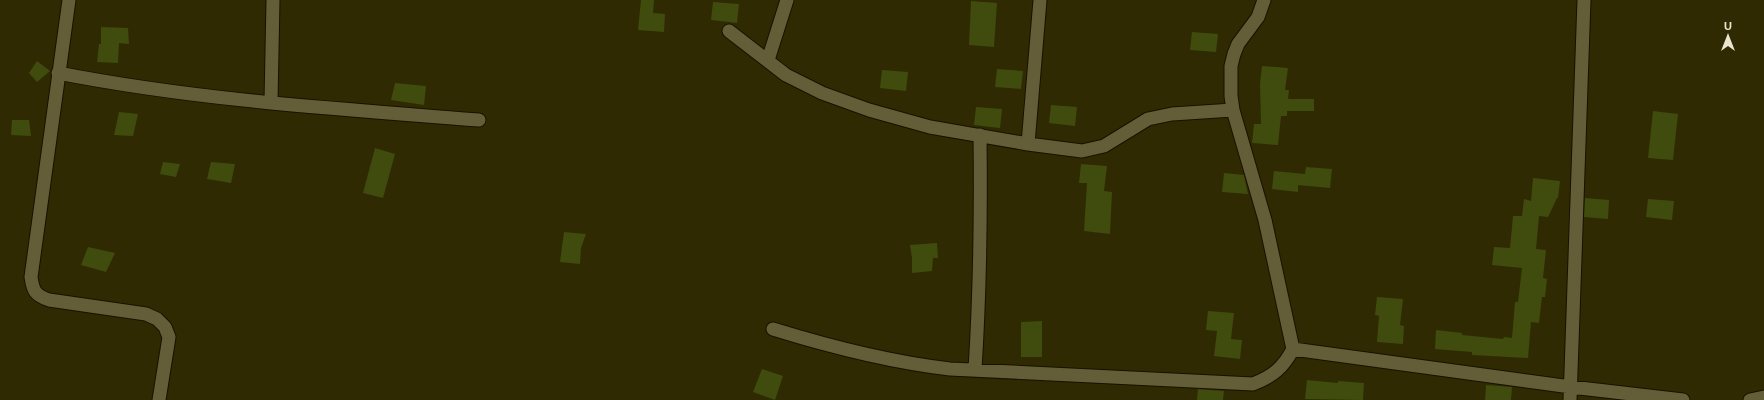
<svg xmlns="http://www.w3.org/2000/svg" width="1764" height="400" font-family="Helvetica,sans-serif">
  <style>
    .building { fill: #3f4c0d }
    .lines { fill: none; stroke-linecap: round; stroke-linejoin: round }
    .minor-casing { stroke: #171200; stroke-width: 15 }
    .minor { stroke: #645e38; stroke-width: 13 }
  </style>
  <rect width="100%" height="100%" fill="#302a03"/>
  <path class="building" d="M641,0H654L653,13L665,14L664,32L638,30Z
    M971,1L997,3L994,47L969,45Z
    M713,2L739,4L737,23L711,20Z
    M101,27L128,28L129,44L119,43L118,63L97,62L99,44H101Z
    M1192,32L1218,34L1216,52L1190,50Z
    M37,61L50,71L37,82L29,73Z
    M1262,66L1288,68L1285,90H1289L1288,99H1314V111H1287V116H1281L1278,145L1252,143L1254,124H1261L1260,84Z
    M997,69L1023,71L1021,89L995,87Z
    M882,70L908,72L906,91L880,88Z
    M395,83L426,86L424,105L391,100Z
    M1051,105L1077,107L1075,126L1049,123Z
    M976,107L1002,109L1000,128L974,125Z
    M1653,111L1678,114L1673,160L1648,158Z
    M119,112L138,114L133,136L114,135Z
    M12,120H29L31,136L11,135Z
    M375,148L395,154L383,198L363,193Z
    M163,162L180,164L176,177L160,174Z
    M211,162L235,164L231,183L207,179Z
    M1081,164L1107,166L1104,191L1112,192L1110,234L1084,231L1087,183H1079Z
    M1306,167L1332,169L1330,188L1298,185V192L1272,189L1274,171L1305,174Z
    M1224,173L1244,175L1248,194L1222,192Z
    M1533,178L1560,181L1558,198H1557L1548,217L1539,216L1536,249L1546,250L1543,278L1547,279L1545,297H1542L1539,323L1531,322L1528,358L1472,355V352L1435,349L1436,330L1462,333V335L1503,339L1504,337L1512,338L1515,302H1518L1522,268L1492,265L1494,247L1510,248L1513,216H1522L1524,199L1531,201Z
    M1585,198L1609,200L1608,219L1584,217Z
    M1648,199L1674,201L1672,220L1646,217Z
    M564,232L586,234L581,248L580,264L560,262Z
    M937,243L938,258H933L932,271L912,273V258L910,245Z
    M88,247L115,253L106,272L81,265Z
    M1377,297L1403,299L1400,325L1404,326L1403,344L1377,342L1379,316L1375,315Z
    M1208,311L1234,313L1231,339L1242,340L1240,359L1214,356L1217,331L1206,330Z
    M1042,321V357H1021V322Z
    M762,369L783,376L775,400L753,392Z
    M1307,380L1338,383V381L1364,383L1363,400L1305,399Z
    M1486,385L1512,387L1511,400H1485Z
    M1198,389L1224,391L1223,400H1197Z"/>
  <g class="lines">
    <g class="minor-casing">
      <path id="minor" d="M69,0L31,277C33,291 35,295 49,300L146,314L157,319L165,327L169,337L159,400
        M729,31L786,75L822,93L869,110L930,127L1028,144L1082,151L1104,146L1148,119L1172,114L1233,110
        M768,60L787,0
        M58,73C196,100 338,109 479,120
        M271,102L273,0
        M1028,144L1040,0
        M773,329C831,347 890,362 950,369L1253,384C1273,376 1283,368 1293,349L1265,220L1233,110L1231,96V66L1234,54L1238,44L1258,17L1264,0
        M1293,349L1571,387L1683,400
        M975,369C980,291 981,214 980,135
        M1570,400L1584,0
        M1750,400L1764,397"/>
    </g>
    <use href="#minor" class="minor"/>
  </g>
  <g transform="translate(1728 36)" stroke="#302a03" stroke-width="3" paint-order="stroke">
  <path d="M0-3L7 15L0 10L-7 15Z" fill="#e8e5d0"/>
  <text y="-6" font-size="11" font-weight="bold" text-anchor="middle" fill="#e8e5d0">U</text>
  </g>
</svg>
